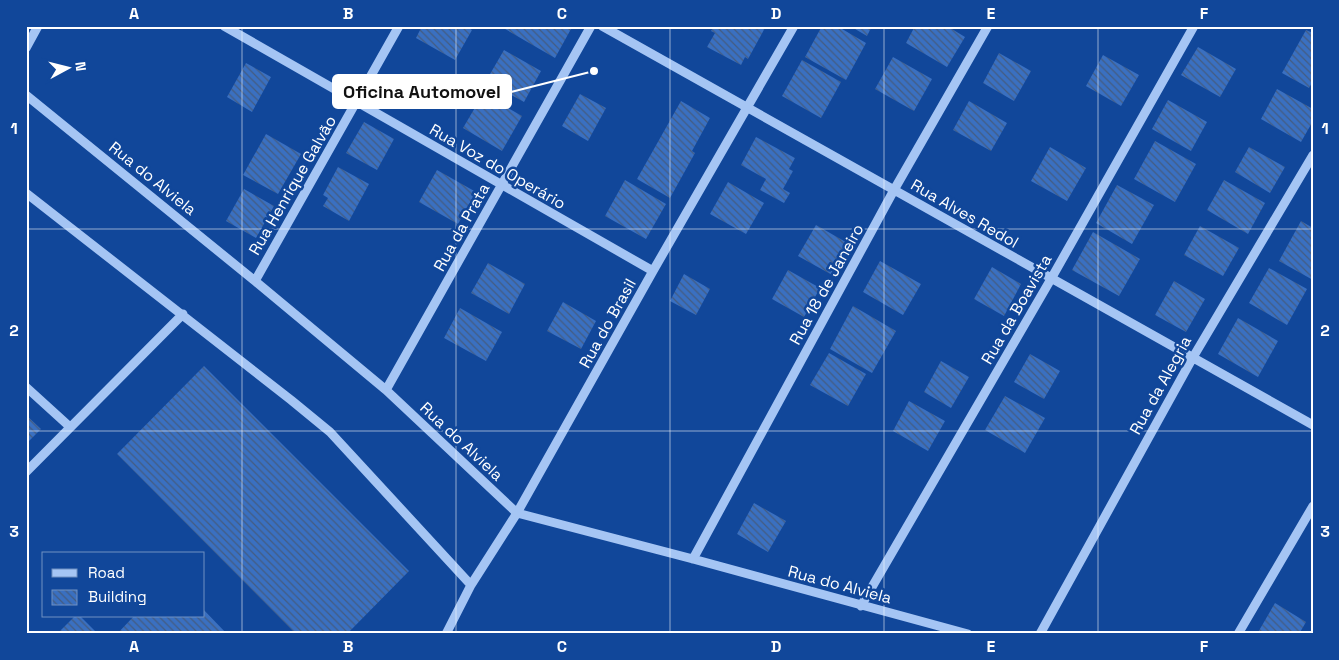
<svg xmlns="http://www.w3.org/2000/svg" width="1339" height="660" font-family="'Space Grotesk',sans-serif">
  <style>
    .building { fill: url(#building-back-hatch) }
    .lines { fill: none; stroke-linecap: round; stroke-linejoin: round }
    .minor { stroke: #a5c5f4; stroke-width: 9 }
    .grid { fill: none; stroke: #fff; stroke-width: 1; stroke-opacity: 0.55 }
    .labels { text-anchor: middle; stroke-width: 5; stroke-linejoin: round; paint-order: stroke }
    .street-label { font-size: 16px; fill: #fff; stroke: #11479a }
    .leader { fill: none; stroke: #fff; stroke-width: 2 }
    .callout-dot { fill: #fff; stroke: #11479a; stroke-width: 2 }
    .callout { fill: #fff; stroke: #fff; stroke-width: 2 }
    .callout-label { font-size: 18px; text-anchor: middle; font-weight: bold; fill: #111 }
    .neatline { fill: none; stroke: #fff; stroke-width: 2 }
    .grid-label { font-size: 16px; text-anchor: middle; font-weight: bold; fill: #fff }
  </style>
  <defs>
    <pattern id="building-back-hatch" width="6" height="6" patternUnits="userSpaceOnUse" patternTransform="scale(1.25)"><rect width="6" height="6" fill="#3a70c1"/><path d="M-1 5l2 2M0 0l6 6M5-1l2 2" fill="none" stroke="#445c81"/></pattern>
  </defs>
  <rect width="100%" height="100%" fill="#11479a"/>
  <path class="building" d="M422,26H466L472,30L455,60L416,38Z
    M500,26H566L571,29L555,58Z
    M714,26H766L748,59L745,57L741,65L707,47L715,33L711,31Z
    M822,26H837L866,43L846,80L805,57Z
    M850,26H872L867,36Z
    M915,26H947L965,37L947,67L906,43Z
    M1306,30L1313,33V81L1309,88L1282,73Z
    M1198,47L1236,69L1220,97L1181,75Z
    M504,50L541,71L524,102L486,81Z
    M999,53L1031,71L1014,101L983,83Z
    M1103,55L1139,75L1121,106L1086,86Z
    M893,57L932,79L914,111L875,89Z
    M802,60L841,82L821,118L782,96Z
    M246,63L271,77L252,112L227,97Z
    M1277,89L1313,109V121L1301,142L1261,119Z
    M483,94L522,116L502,151L463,128Z
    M580,94L606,108L588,141L562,126Z
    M1168,100L1207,122L1191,151L1152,129Z
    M681,101L710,118L692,151L695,153L670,198L637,179Z
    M969,101L1007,123L991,151L953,130Z
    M364,122L394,139L377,170L346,153Z
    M266,134L301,154L278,194L243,175Z
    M756,137L795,158L789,169L793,171L783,189L790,193L784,203L760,190L766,179L741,165Z
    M1155,141L1196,164L1175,202L1134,179Z
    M1050,147L1086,168L1067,201L1031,181Z
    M1249,147L1285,167L1270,193L1235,172Z
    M338,167L369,184L349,221L323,206L328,198L323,195Z
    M437,170L476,192L458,224L419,202Z
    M625,180L666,204L646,239L605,216Z
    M1224,180L1265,203L1248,234L1207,210Z
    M728,182L764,203L746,234L710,214Z
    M1117,185L1154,205L1132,244L1096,223Z
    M244,189L274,206L256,238L226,221Z
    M1301,221L1313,228V280L1279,261Z
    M816,225L851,245L834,276L798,256Z
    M1200,226L1239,248L1223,276L1184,255Z
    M1093,232L1140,259L1119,296L1072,270Z
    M880,261L921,284L903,315L863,292Z
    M488,263L525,284L509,314L471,293Z
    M992,267L1021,284L1004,316L974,299Z
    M1269,268L1307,289L1287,325L1249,303Z
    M788,270L820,288L804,317L772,299Z
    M684,274L710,289L696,315L670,301Z
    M1174,281L1205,299L1186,332L1155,315Z
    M563,302L596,321L581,349L547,331Z
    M853,306L896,331L872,373L830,349Z
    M460,308L502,332L486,361L444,338Z
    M1238,318L1278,341L1258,377L1218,354Z
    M829,353L866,374L848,406L810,385Z
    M1030,354L1060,371L1044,399L1014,382Z
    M941,361L969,377L951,408L924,392Z
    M204,366L409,571L347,634H296L117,454Z
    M1005,396L1045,418L1025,453L985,430Z
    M909,401L945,421L928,451L893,431Z
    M26,415L41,429L26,444Z
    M754,503L786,521L768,552L737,534Z
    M1275,603L1306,622L1299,634H1257Z
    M204,610L227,634H117L134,616H204Z
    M75,616H80L98,634H57Z"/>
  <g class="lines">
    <path class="minor" d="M224,26L653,271
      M602,26L1313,425
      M26,48L38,26
      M26,95L255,281L386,390L517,513L693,559L968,634
      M26,193L291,400L330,432L471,585
      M255,281L399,26
      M26,387L70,427
      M386,390L591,26
      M26,472L183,314
      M693,559L894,190L988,26
      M861,606L1051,279L1194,26
      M446,634L471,585L517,513L653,271L794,26
      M1040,634L1192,359L1313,155
      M1238,634L1313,506"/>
  </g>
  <path class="grid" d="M242,26V634M456,26V634M670,26V634M884,26V634M1098,26V634M26,229H1313M26,431H1313"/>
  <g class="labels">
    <g class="street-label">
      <text transform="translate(498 166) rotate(30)" y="6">Rua Voz do Operário</text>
      <text transform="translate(153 178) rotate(39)" y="6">Rua do Alviela</text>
      <text transform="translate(292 185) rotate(-60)" y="6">Rua Henrique Galvão</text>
      <text transform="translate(965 213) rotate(30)" y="6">Rua Alves Redol</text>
      <text transform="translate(461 227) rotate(-61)" y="6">Rua da Prata</text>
      <text transform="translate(826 284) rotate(-61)" y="6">Rua 18 de Janeiro</text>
      <text transform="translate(1016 309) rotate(-60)" y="6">Rua da Boavista</text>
      <text transform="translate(607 323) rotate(-61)" y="6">Rua do Brasil</text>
      <text transform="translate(1160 385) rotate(-61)" y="6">Rua da Alegria</text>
      <text transform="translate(462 441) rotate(43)" y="6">Rua do Alviela</text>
      <text transform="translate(840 584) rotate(15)" y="6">Rua do Alviela</text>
    </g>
  </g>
  <path class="leader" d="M594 71L511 92"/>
  <circle class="callout-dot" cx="594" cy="71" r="5"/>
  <rect class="callout" x="333" y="75" width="178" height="33" rx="5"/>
  <g class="callout-label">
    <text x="422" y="98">Oficina Automovel</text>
  </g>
  <rect width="1339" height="660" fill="none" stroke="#11479a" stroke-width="55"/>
  <rect x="42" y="552" width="162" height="65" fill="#11479a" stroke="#7091c2"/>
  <rect x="52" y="569" width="25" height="8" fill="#a5c5f4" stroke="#7091c2"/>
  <text x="88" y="578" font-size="15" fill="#ffffff">Road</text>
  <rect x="52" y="590" width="25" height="15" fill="url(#building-back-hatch)" stroke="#7091c2"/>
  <text x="88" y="602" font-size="15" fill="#ffffff">Building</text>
  <g transform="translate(68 68) rotate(83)" stroke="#11479a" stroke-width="4" paint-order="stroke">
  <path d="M0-4L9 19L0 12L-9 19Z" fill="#ffffff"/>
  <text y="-8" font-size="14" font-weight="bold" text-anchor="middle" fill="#ffffff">N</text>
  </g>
  <rect x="28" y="28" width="1284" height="604" class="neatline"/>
  <g class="grid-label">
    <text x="134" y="19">A</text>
    <text x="348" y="19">B</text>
    <text x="562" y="19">C</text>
    <text x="776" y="19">D</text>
    <text x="991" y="19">E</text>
    <text x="1204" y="19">F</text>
    <text x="14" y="134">1</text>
    <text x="1325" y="134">1</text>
    <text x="14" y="336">2</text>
    <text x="1325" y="336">2</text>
    <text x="14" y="537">3</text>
    <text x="1325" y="537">3</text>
    <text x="134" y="652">A</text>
    <text x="348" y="652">B</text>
    <text x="562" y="652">C</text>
    <text x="776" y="652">D</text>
    <text x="991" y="652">E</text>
    <text x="1204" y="652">F</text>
  </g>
</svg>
